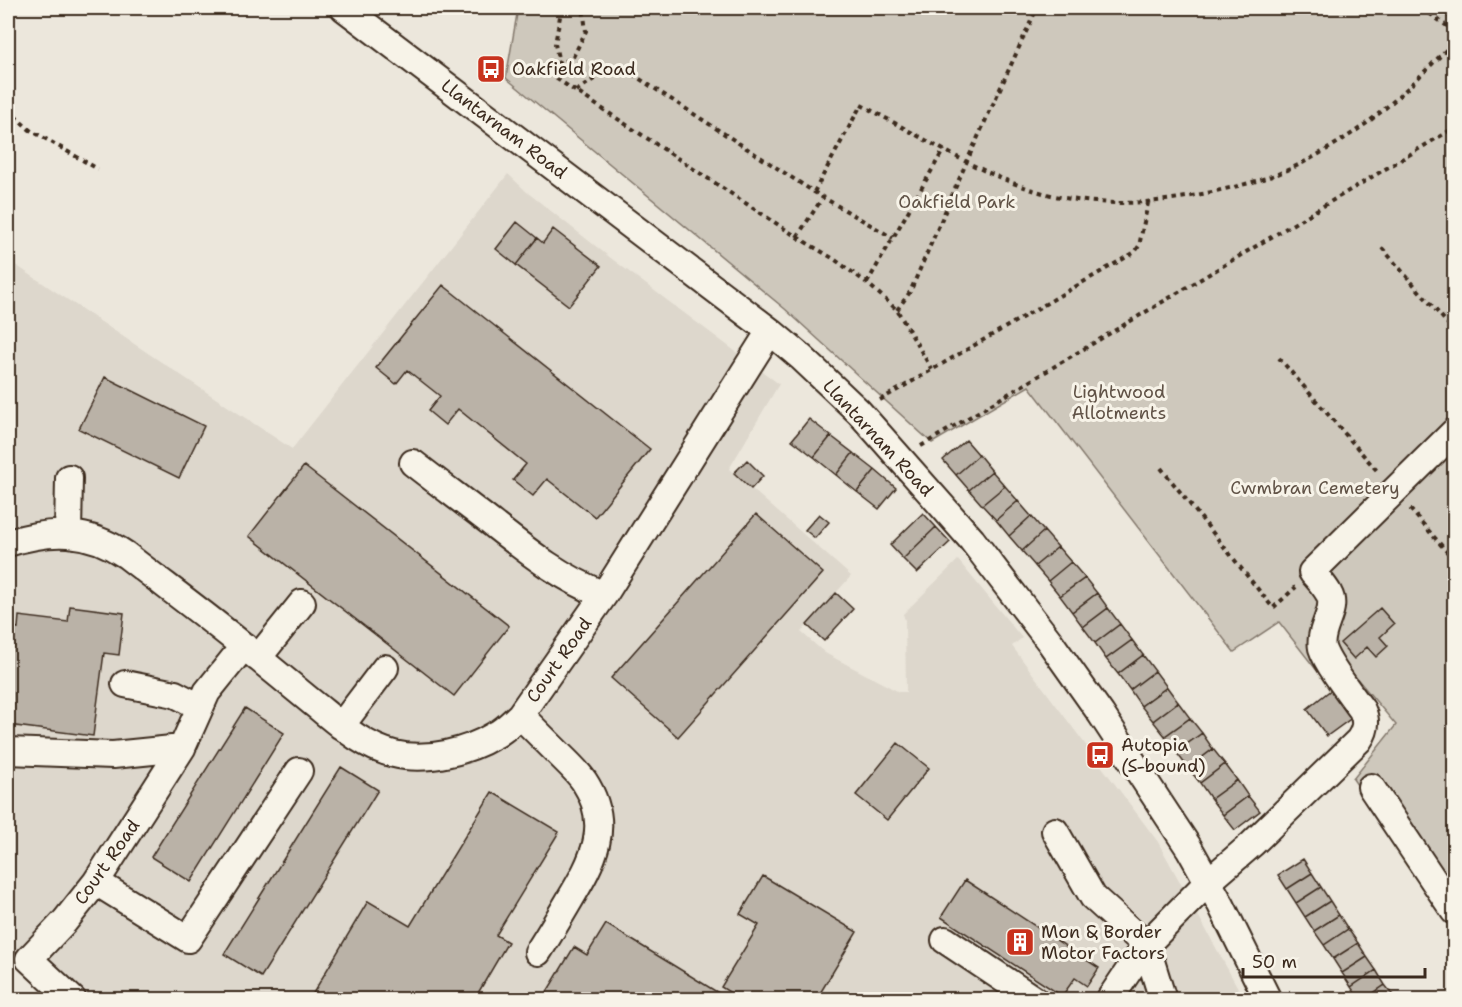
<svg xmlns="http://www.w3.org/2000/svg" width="1462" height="1007" font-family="'Shantell Sans',sans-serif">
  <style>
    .built { fill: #ddd7cc }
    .green { fill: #cec8bc; stroke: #84796d; stroke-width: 1.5 }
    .building { fill: #bab2a7; stroke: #3b2a1e; stroke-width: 1.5 }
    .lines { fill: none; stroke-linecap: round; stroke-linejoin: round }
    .minor-casing { stroke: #3b2a1e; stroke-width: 30 }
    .path { stroke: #3b2a1e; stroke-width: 4; stroke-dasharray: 4.5 4.5; stroke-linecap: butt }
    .minor { stroke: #f7f3e8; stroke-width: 26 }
    .rail-casing { stroke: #3b2a1e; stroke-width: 7 }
    .rail { stroke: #f7f3e8; stroke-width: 4.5; stroke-dasharray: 14; stroke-linecap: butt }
    .labels { text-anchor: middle; stroke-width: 6; stroke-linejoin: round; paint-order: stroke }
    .poi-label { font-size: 18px; fill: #3b2a1e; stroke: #f7f3e8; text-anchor: start }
    .street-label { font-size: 18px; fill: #3b2a1e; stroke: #f7f3e8 }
    .park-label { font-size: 18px; fill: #605246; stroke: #f7f3e8 }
  </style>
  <rect width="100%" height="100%" fill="#ece7dc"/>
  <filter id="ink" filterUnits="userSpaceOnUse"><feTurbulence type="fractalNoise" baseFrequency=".0167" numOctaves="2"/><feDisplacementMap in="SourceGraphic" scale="12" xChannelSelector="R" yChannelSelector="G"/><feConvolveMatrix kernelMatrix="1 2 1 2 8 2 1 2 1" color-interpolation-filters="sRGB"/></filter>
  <g filter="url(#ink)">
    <path class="built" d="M508,174L528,193L612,259L779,384L729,469L851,576L801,632L825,653L899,692H906L905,620L903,614L958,560L1022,638L1012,646L1158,842L1244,999H53L8,953V260L292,449Z"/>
    <path class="green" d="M518,8H1453L1446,15L1454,22V927L1353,779L1396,725L1338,656L1318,672L1279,622L1234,652L1029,386L932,443L785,309L506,78Z"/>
    <path class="building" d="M517,222L537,238L516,265L496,249Z
      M553,229L601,266L569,306L516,265L537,238L543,243Z
      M443,285L650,449L595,517L547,479L533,496L513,480L526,464L458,409L445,425L428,411L440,396L407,370L396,384L376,368Z
      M105,377L204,426L179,478L79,429Z
      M809,419L831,436L814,457L792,440Z
      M831,436L853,453L836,475L814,457Z
      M966,440L979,455L956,475L943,460Z
      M853,453L875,470L857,492L836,475Z
      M979,455L992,471L969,490L956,475Z
      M747,460L763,476L751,489L734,473Z
      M304,466L509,626L454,696L249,536Z
      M875,470L896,488L879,509L857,492Z
      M992,471L1005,486L982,505L969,490Z
      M1005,486L1018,501L996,520L982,505Z
      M1018,501L1031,516L1009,536L996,520Z
      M923,513L936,527L903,559L890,545Z
      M756,514L823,573L678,737L611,678Z
      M819,514L829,522L815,538L805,530Z
      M1031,516L1044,531L1022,551L1009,536Z
      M936,527L950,542L917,573L903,559Z
      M1044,531L1058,547L1035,566L1022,551Z
      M1058,547L1071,562L1048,581L1035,566Z
      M1071,562L1085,578L1060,596L1048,581Z
      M1085,578L1097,593L1072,612L1060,596Z
      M836,593L853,609L824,641L807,625Z
      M1097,593L1108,608L1083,627L1072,612Z
      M70,606L124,613L119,655L104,653L93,736L8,725V626L18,628L19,616L68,622Z
      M1108,608L1120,624L1095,643L1083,627Z
      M1380,608L1394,624L1380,637L1388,646L1376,657L1367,647L1354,659L1340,643Z
      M1120,624L1132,640L1106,659L1095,643Z
      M1132,640L1143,655L1118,674L1106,659Z
      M1143,655L1155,671L1130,690L1118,674Z
      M1155,671L1167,687L1141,706L1130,690Z
      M1167,687L1178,702L1153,721L1141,706Z
      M1332,689L1353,717L1327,736L1307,709Z
      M1178,702L1190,718L1165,736L1153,721Z
      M245,708L284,733L191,882L151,857Z
      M1190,718L1202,733L1176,752L1165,736Z
      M1202,733L1213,749L1188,768L1176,752Z
      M898,743L929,768L887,820L856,795Z
      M1213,749L1225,764L1200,783L1188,768Z
      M1225,764L1237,780L1211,799L1200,783Z
      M341,767L378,790L261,977L224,954Z
      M1237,780L1248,796L1223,815L1211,799Z
      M492,792L559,832L496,935L508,942L474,1000H309L368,901L410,926Z
      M1248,796L1260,811L1235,830L1223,815Z
      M1303,859L1312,873L1287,889L1278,875Z
      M1312,873L1321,887L1296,903L1287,889Z
      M763,876L857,932L816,1000H742L721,987L759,925L740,914Z
      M965,880L1099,968L1087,986L1075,978L1062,996L941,917Z
      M1321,887L1330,901L1305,917L1296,903Z
      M1330,901L1339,915L1314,931L1305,917Z
      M1339,915L1348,929L1324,945L1314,931Z
      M606,924L730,1000H542L574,947L587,955Z
      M1348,929L1358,943L1333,959L1324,945Z
      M1358,943L1367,957L1342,973L1333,959Z
      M1367,957L1376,970L1351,987L1342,973Z
      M1376,970L1385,985L1363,1000H1360L1351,987Z
      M1385,985L1395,998L1393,1000H1363Z"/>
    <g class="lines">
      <g class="minor-casing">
        <path id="minor" d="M344,8L770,331L802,358L859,412L972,540L1050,642L1101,714L1189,848L1221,905L1268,1000
          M413,463C440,484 467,504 494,525C531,554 560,577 604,595
          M68,534L69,478
          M8,543C51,529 88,529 126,555C166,586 207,616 246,648C268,666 291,685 313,703C338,723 362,746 394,754C426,762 467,752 495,735C505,730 512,722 520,715L604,595L770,331
          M258,658L302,603
          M125,684L175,694L200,707
          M520,715C533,728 546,741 559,754C568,763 577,771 584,781C613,825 593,861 569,901C559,918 549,935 538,952
          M341,726L385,668
          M8,751L113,755L182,748
          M1371,787L1454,911
          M1055,831L1093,897L1146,945L1163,1000
          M96,882L188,939L299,771
          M945,940L1035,1000
          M73,1000L29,959L65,921L96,882L182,748L207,692L244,646
          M1109,1000L1146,945L1208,882L1252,844L1359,740C1366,730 1367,721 1362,710C1351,695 1327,664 1322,648C1318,629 1338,610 1329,594C1325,586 1318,579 1312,572L1454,432"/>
      </g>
      <path class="path" d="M563,8L561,11L555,44L559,63L572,59L586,31L583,8
        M1422,8L1454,31
        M559,63C555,68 550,74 557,79L797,237L834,259L867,283L897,310L932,370
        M576,91C591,82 608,66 626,70L814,192L893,238
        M8,110L30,130L98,169
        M814,192L861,105C916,133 977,173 1036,191C1100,210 1161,204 1225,189C1247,184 1269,178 1290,169C1314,158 1338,143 1360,128C1395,103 1424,72 1454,42
        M797,237L823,197
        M1382,248L1454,331
        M867,283L944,149
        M897,310L910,292L967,161L1037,8
        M1279,358L1379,473
        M880,400L1135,252L1139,246L1148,203
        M921,446L1454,128
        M1161,468L1273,608L1296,587
        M1410,509L1454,560"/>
      <use href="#minor" class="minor"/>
      <g class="rail-casing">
        <path id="rail" d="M8,988L19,1000"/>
      </g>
      <use href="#rail" class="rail"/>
    </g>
  </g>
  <defs>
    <g id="bus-square" transform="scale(1.5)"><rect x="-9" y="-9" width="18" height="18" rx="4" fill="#c8321e" stroke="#f7f3e8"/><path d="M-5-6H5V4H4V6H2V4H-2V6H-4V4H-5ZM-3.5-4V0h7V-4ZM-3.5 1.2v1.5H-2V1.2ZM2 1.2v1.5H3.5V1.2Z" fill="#fff"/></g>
    <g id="building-square" transform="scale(1.5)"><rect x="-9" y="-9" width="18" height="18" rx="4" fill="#c8321e" stroke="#f7f3e8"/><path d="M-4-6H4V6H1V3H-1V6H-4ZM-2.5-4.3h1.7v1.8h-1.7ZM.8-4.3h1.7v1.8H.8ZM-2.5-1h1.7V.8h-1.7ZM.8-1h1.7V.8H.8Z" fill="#fff"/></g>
  </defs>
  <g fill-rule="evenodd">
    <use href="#bus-square" x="491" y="69"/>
    <use href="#bus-square" x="1100" y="755"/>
    <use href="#building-square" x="1020" y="942"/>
  </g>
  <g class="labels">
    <g class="poi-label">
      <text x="512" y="75">Oakfield Road</text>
      <text x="1121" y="751">Autopia<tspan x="1121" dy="21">(S-bound)</tspan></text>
      <text x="1041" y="938">Mon &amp; Border<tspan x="1041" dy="21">Motor Factors</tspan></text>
    </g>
    <g class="street-label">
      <text transform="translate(504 129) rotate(37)" y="6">Llantarnam Road</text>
      <text transform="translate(878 438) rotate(47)" y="6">Llantarnam Road</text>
      <text transform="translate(559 660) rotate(-55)" y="6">Court Road</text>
      <text transform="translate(107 862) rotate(-55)" y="6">Court Road</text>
    </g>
    <g class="park-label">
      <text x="957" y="208">Oakfield Park</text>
      <text x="1119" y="398">Lightwood<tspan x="1119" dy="21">Allotments</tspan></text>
      <text x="1315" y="494">Cwmbran Cemetery</text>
    </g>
  </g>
  <rect width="1462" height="1007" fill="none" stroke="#f7f3e8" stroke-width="30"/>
  <rect x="15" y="15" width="1432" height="977" fill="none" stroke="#3b2a1e" stroke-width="2" filter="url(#ink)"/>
  <path d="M1243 968v9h182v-9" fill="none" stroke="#3b2a1e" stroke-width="3"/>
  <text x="1252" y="968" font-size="18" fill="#3b2a1e" stroke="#f7f3e8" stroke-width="4.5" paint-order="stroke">50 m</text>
</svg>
